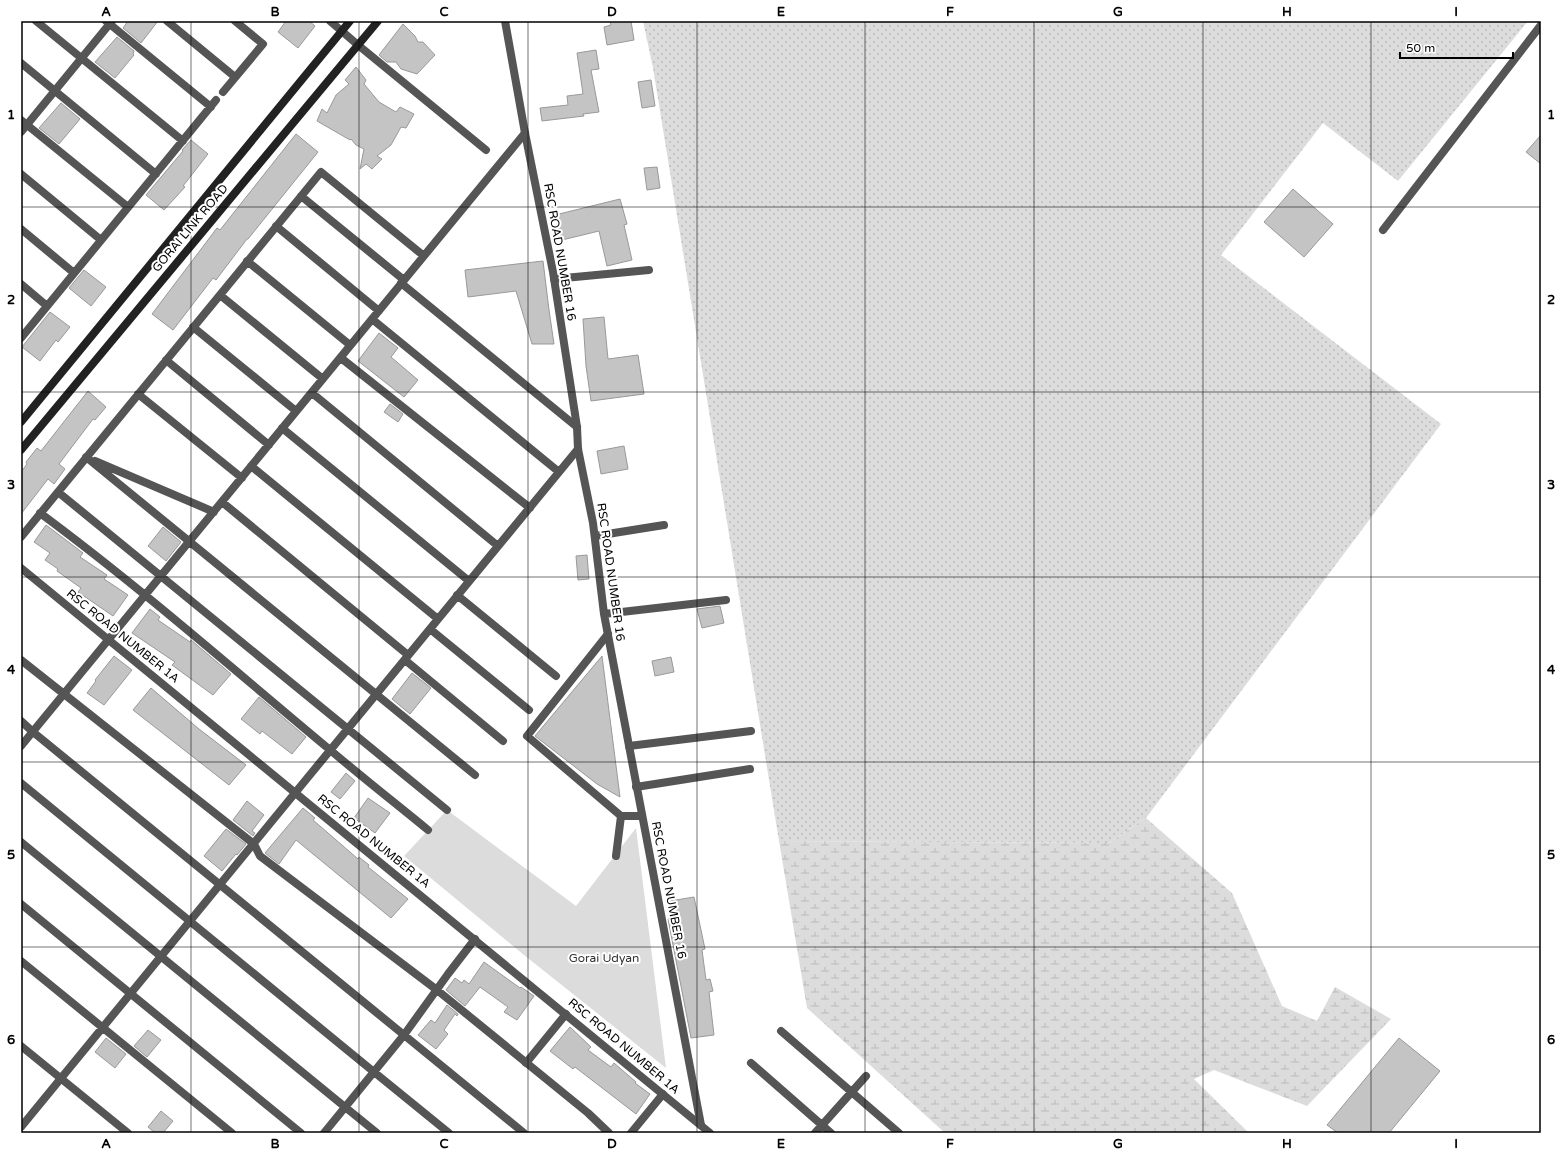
<svg xmlns="http://www.w3.org/2000/svg" width="1562" height="1154" font-family="'Varela Round',sans-serif">
  <style>
    .grass { fill: url(#grass-dots) }
    .wetland { fill: url(#wetland-marsh) }
    .green { fill: #dcdcdc }
    .building { fill: #c4c4c4; stroke: #999 }
    .lines { fill: none; stroke-linecap: round; stroke-linejoin: round }
    .service { stroke: #555; stroke-width: 8 }
    .minor { stroke: #555; stroke-width: 8 }
    .tertiary { stroke: #555; stroke-width: 8 }
    .secondary { stroke: #222; stroke-width: 8 }
    .grid { fill: none; stroke: #000; stroke-width: 1; stroke-opacity: 0.55 }
    .labels { text-anchor: middle; stroke-width: 4; stroke-linejoin: round; paint-order: stroke }
    .street-label { font-size: 12px; fill: #000; stroke: #fff }
    .park-label { font-size: 12px; fill: #333; stroke: #fff }
    .neatline { fill: none; stroke: #000; stroke-width: 1.5 }
    .grid-label { font-size: 13px; text-anchor: middle; font-weight: bold; fill: #000 }
  </style>
  <defs>
    <pattern id="grass-dots" width="8" height="8" patternUnits="userSpaceOnUse"><rect width="8" height="8" fill="#dcdcdc"/><path d="M2 2h.1M6 6h.1" fill="none" stroke="#bbb" stroke-width="1.8" stroke-linecap="round"/></pattern>
    <pattern id="wetland-marsh" width="20" height="14" patternUnits="userSpaceOnUse"><rect width="20" height="14" fill="#dcdcdc"/><path d="M1 5h8M5 5V1M11 12h8M15 12V8" fill="none" stroke="#bbb"/></pattern>
  </defs>
  <rect width="100%" height="100%" fill="#fff"/>
  <path class="grass" d="M643,21H1528L1398,181L1323,123L1221,255L1441,424L1146,818L1109,843L779,841L653,68Z"/>
  <path class="wetland" d="M1146,818L1232,893L1282,1006L1317,1021L1335,987L1391,1019L1307,1106L1214,1070L1194,1079L1249,1133H945L807,1008L779,841L1109,843Z"/>
  <path class="green" d="M447,810L576,906L636,828L666,1068L524,955L404,856Z"/>
  <path class="building" d="M128,21H158L141,43L123,28Z
    M286,21H309L315,26L298,48L278,32Z
    M610,21H631L634,40L607,45L604,27L611,25Z
    M403,24L415,36L418,42H423L435,55L417,74L401,69L396,62H387L379,55Z
    M117,37L134,51L133,54L134,55L115,78L95,62Z
    M596,50L599,69L591,70L599,112L583,114L584,116L542,121L540,108L568,105L567,96L583,94L577,53Z
    M356,67L366,80L364,84L379,102L396,112L400,107L414,114L406,128L401,127L391,145L377,156L382,159L372,169L366,164L360,169L364,149L356,145L351,139L350,140L317,121L322,109L327,113L336,95L349,84L345,80Z
    M651,80L655,106L642,108L638,82Z
    M61,103L80,119L59,144L39,128Z
    M296,134L318,152L248,239H247L216,280L213,278L173,330L152,314L217,228L220,230Z
    M1541,135V164L1526,152Z
    M191,140L208,154L183,186L185,187L164,210L146,195L183,151L182,150Z
    M657,167L660,188L647,190L644,168Z
    M1293,189L1333,224L1304,257L1264,222Z
    M620,199L627,224L624,225L632,260L607,266L599,231L562,240L555,215Z
    M543,261L549,310L554,344H532L516,291L468,297L465,270Z
    M84,270L106,287L91,306L69,288Z
    M50,312L70,327L58,342L56,340L40,361L22,347Z
    M604,317L608,359L638,355L644,394L591,401L586,366L583,319Z
    M379,333L398,348L391,357L418,380L404,397L358,361Z
    M88,391L106,407L95,420L93,419L59,464L65,469L54,484L48,479L21,514V472L27,464L26,462L37,448L41,451Z
    M390,404L403,414L398,422L384,412Z
    M624,446L628,469L601,474L597,451Z
    M46,525L83,553L80,557L107,575L104,579L128,595L113,616L78,592L81,588L57,571L58,569L45,560L50,553L34,542Z
    M163,527L181,542L166,561L148,546Z
    M587,555L589,579L578,580L576,556Z
    M720,606L724,623L702,628L697,609Z
    M150,609L160,617L158,620L190,642L191,640L231,674L213,695L172,665L175,662L132,633Z
    M114,656L132,670L104,705L87,693L96,681L95,680Z
    M602,656L620,797L597,784L535,736Z
    M671,657L674,672L655,676L652,661Z
    M412,673L431,688L410,714L392,699Z
    M151,688L199,729L246,765L229,785L133,710Z
    M259,697L306,737L292,754L262,731L260,734L241,719Z
    M346,773L355,781L340,799L331,792Z
    M368,798L390,813L375,833L354,818Z
    M247,801L264,815L252,831L255,833L253,836L233,820Z
    M303,808L315,818L313,820L335,839L358,859L359,857L369,865L368,867L408,899L391,918L296,840L279,864L265,853Z
    M226,829L246,844L237,855L236,854L222,871L204,856Z
    M694,897L705,949L702,950L706,980L710,979L713,991L709,992L714,1035L691,1038L668,919L674,918L670,901Z
    M484,962L520,988L521,987L534,996L517,1020L504,1012L508,1007L480,987L465,1006L446,990L455,978L462,983L464,980L469,984Z
    M447,1005L458,1014L457,1016L455,1014L444,1030L448,1034L436,1049L418,1035L431,1020L435,1023Z
    M570,1027L591,1047L588,1050L611,1067L614,1063L636,1082L635,1083L650,1094L636,1114L575,1067L573,1069L550,1051Z
    M148,1030L161,1040L147,1057L134,1046Z
    M106,1038L126,1054L115,1068L95,1052Z
    M1399,1038L1440,1071L1389,1133H1338L1327,1125Z
    M161,1111L173,1121L163,1133H155L148,1127Z"/>
  <g class="lines">
    <path class="service" d="M36,21L183,141
      M106,21L211,107
      M358,45L486,150
      M21,63L156,174
      M21,120L128,207
      M21,174L101,240
      M301,196L404,280
      M276,226L379,311
      M21,229L74,273
      M1383,230L1541,25
      M247,261L350,345
      M554,279L649,270
      M401,283L577,427
      M21,284L47,306
      M220,295L323,379
      M372,319L559,472
      M193,327L296,411
      M21,338L216,100
      M341,358L530,508
      M166,360L269,445
      M312,393L498,546
      M138,394L242,478
      M282,428L469,581
      M86,457L475,775
      M95,461L214,512
      M251,466L438,619
      M58,492L447,810
      M222,502L408,655
      M40,513C140,587 234,670 329,749C362,777 395,803 428,830
      M21,537L321,172L424,256
      M457,595L556,676
      M430,629L529,710
      M608,634L527,736L621,816H642
      M21,660L64,694
      M405,660L503,741
      M21,721L33,732
      M21,746L525,133
      M629,746L751,731
      M636,787L750,769
      M295,793L578,449
      M616,856L621,816
      M437,990L588,1113L609,1133
      M404,1035L524,1133
      M374,1072L449,1133
      M345,1107L377,1133
      M324,1133L404,1035L448,974L475,939"/>
    <path class="minor" d="M167,21L235,77
      M330,21L358,45
      M505,21L525,133L553,272L577,427L578,449L593,523L604,614L701,1125
      M223,92L263,44L235,21
      M21,132L112,21
      M595,536L664,525
      M604,614L726,600
      M64,694L254,844L260,856L437,990
      M33,732L404,1035
      M21,783L374,1072
      M21,842L345,1107
      M21,904L301,1133
      M21,961L232,1133
      M781,1031L899,1133
      M21,1046L128,1133
      M526,1063L566,1014
      M751,1063L831,1133
      M21,1127L295,793
      M631,1133L663,1094
      M815,1133L866,1076"/>
    <path class="tertiary" d="M21,568L710,1133"/>
    <path class="secondary" d="M21,422L350,21
      M21,450L378,21"/>
  </g>
  <path class="grid" d="M191,21V1133M359,21V1133M528,21V1133M697,21V1133M865,21V1133M1034,21V1133M1203,21V1133M1371,21V1133M21,207H1541M21,392H1541M21,577H1541M21,762H1541M21,947H1541"/>
  <g class="labels">
    <g class="street-label">
      <text transform="translate(190 228) rotate(-50)" y="4">GORAI LINK ROAD</text>
      <text transform="translate(560 252) rotate(80)" y="4">RSC ROAD NUMBER 16</text>
      <text transform="translate(611 572) rotate(82)" y="4">RSC ROAD NUMBER 16</text>
      <text transform="translate(123 636) rotate(39)" y="4">RSC ROAD NUMBER 1A</text>
      <text transform="translate(374 841) rotate(39)" y="4">RSC ROAD NUMBER 1A</text>
      <text transform="translate(669 890) rotate(79)" y="4">RSC ROAD NUMBER 16</text>
      <text transform="translate(624 1046) rotate(40)" y="4">RSC ROAD NUMBER 1A</text>
    </g>
    <g class="park-label">
      <text x="604" y="962">Gorai Udyan</text>
    </g>
  </g>
  <rect width="1562" height="1154" fill="none" stroke="#ffffff" stroke-width="44"/>
  <path d="M1400 52v6h113v-6" fill="none" stroke="#000000" stroke-width="2"/>
  <text x="1406" y="52" font-size="12" fill="#000000" stroke="#ffffff" stroke-width="3" paint-order="stroke">50 m</text>
  <rect x="22" y="22" width="1518" height="1110" class="neatline"/>
  <g class="grid-label">
    <text x="106" y="16">A</text>
    <text x="275" y="16">B</text>
    <text x="444" y="16">C</text>
    <text x="612" y="16">D</text>
    <text x="781" y="16">E</text>
    <text x="950" y="16">F</text>
    <text x="1118" y="16">G</text>
    <text x="1287" y="16">H</text>
    <text x="1456" y="16">I</text>
    <text x="11" y="119">1</text>
    <text x="1551" y="119">1</text>
    <text x="11" y="304">2</text>
    <text x="1551" y="304">2</text>
    <text x="11" y="489">3</text>
    <text x="1551" y="489">3</text>
    <text x="11" y="674">4</text>
    <text x="1551" y="674">4</text>
    <text x="11" y="859">5</text>
    <text x="1551" y="859">5</text>
    <text x="11" y="1044">6</text>
    <text x="1551" y="1044">6</text>
    <text x="106" y="1148">A</text>
    <text x="275" y="1148">B</text>
    <text x="444" y="1148">C</text>
    <text x="612" y="1148">D</text>
    <text x="781" y="1148">E</text>
    <text x="950" y="1148">F</text>
    <text x="1118" y="1148">G</text>
    <text x="1287" y="1148">H</text>
    <text x="1456" y="1148">I</text>
  </g>
</svg>
